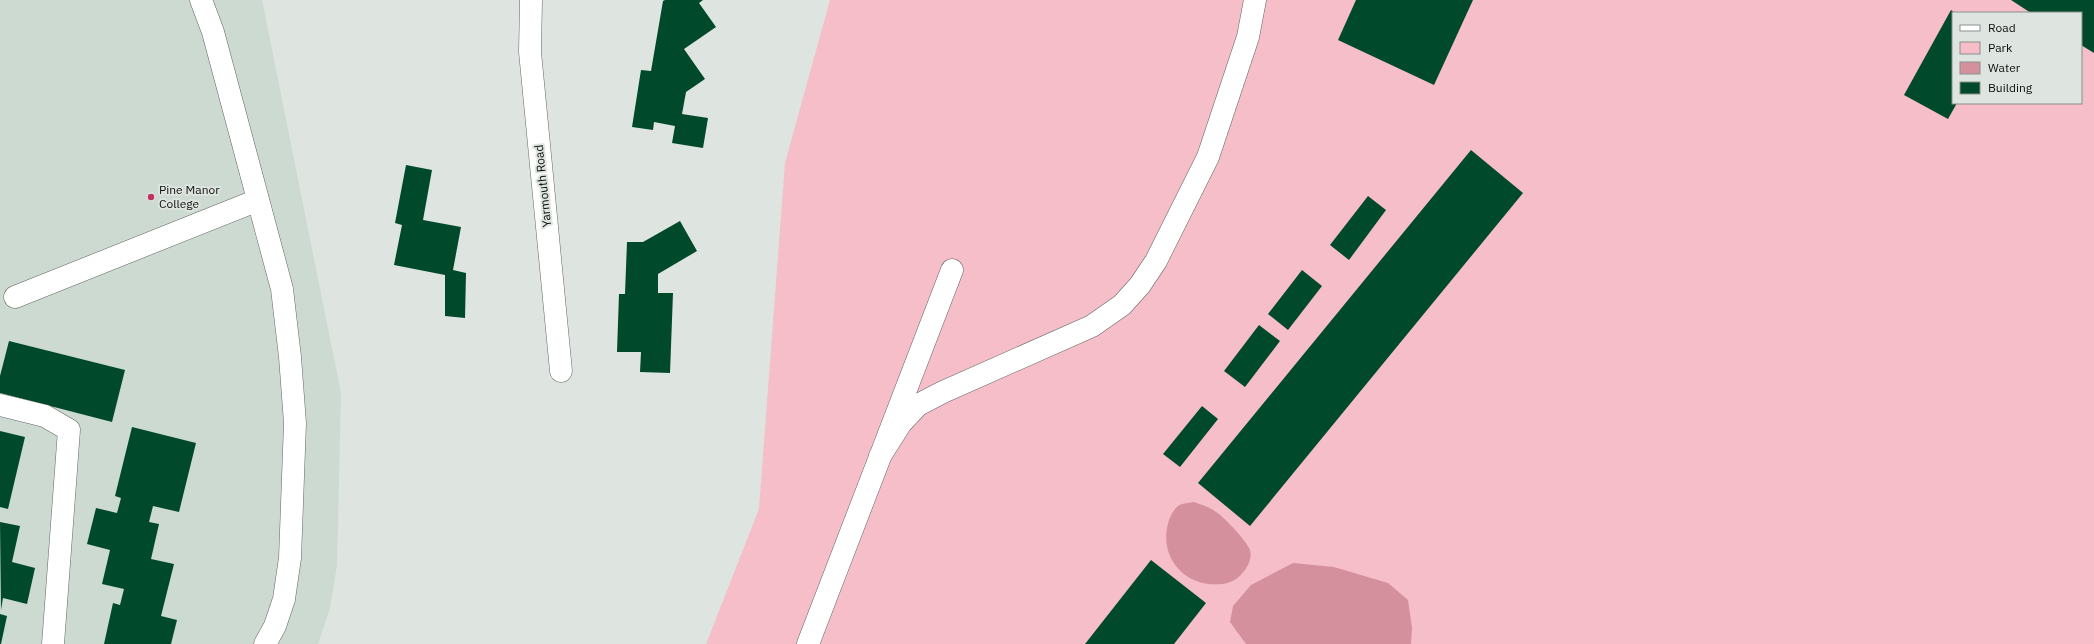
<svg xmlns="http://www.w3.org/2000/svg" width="2094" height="644" font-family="'IBM Plex Sans',sans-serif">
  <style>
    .built { fill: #ccdad1 }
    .green { fill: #f5bec8; fill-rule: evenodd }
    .water { fill: #d5909e }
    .building { fill: #00492a }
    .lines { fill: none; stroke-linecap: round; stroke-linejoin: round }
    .minor-casing { stroke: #626764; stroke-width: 23 }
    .minor { stroke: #fff; stroke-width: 22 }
    .poi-dot { fill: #c03260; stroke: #dee4e0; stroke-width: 1.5 }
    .labels { text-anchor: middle; stroke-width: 4; stroke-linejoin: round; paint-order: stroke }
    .street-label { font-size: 12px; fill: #0d0f0d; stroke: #dee4e0 }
    .poi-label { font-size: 12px; fill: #0d0f0d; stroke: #dee4e0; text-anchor: start }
  </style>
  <rect width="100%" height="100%" fill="#dee4e0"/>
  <path class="built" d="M0,0H262L341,393L337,565L330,608L318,644H0Z"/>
  <path class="green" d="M830,0H2094V644H706L759,509L785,163ZM1953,13H2081V103H1953Z"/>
  <path class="water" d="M1194,502C1201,505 1210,507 1216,512C1225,518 1244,538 1249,548C1253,554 1249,565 1245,570C1239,578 1232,583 1222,584C1185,588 1157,557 1169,520C1171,515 1175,506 1182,504C1185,503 1190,503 1194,502Z
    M1293,563L1334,567L1388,583L1408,600L1412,628L1411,644H1246L1230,622L1233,606L1251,585Z"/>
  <path class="building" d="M665,0H703L699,3L716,27L684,49L705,79L686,92L682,114L708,118L703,148L672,143L675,126L654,122L653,130L632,127L641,70L651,71L663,1Z
    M1356,0H1473L1434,85L1338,40Z
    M2011,0H2094V53L2081,45V13H2031Z
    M1951,10L1955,13H1953V103H1957L1948,119L1904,95Z
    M1471,150L1523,193L1250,526L1198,483Z
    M406,165L432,170L423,220L461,227L453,270L466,273L465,318L445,316V275L394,265L402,225L395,223Z
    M1368,196L1386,210L1349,260L1330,245Z
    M680,221L697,251L658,274V293H673L670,373L640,372L641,352H617L619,294H625L627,242H643Z
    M1302,270L1322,286L1288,330L1268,314Z
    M1259,325L1280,341L1245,387L1224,371Z
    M9,341L125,370L112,422L0,393V376Z
    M1202,406L1218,419L1180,467L1163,454Z
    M132,427L196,443L179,512L153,506L149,522L159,524L151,559L174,564L161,616L177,620L171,644H104L113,603L120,605L124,589L102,584L110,550L87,544L96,508L117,513L121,498L115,496Z
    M0,431L25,437L8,509L0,507Z
    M0,522L20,526L12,562L35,568L27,604L3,598L1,610Z
    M1151,560L1206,603L1174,644H1085Z
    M0,614L7,616L1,644H0Z"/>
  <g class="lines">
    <g class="minor-casing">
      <path id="minor" d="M201,0L213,32L282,289L290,357L295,423L290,558L284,599L275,626L265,644
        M531,0L530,52L561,371
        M15,297L258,200
        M0,405L45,416L69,430L53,644
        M880,456L901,423L918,405L943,392L1092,326L1122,305L1140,285L1156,261L1208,157L1248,37L1255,0
        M808,644L952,270"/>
    </g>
    <use href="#minor" class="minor"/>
  </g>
  <circle class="poi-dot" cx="151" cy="197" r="4"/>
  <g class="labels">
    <g class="street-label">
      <text transform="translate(543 186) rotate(-96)" y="4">Yarmouth Road</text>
    </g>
    <g class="poi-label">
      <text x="159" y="194">Pine Manor<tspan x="159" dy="14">College</tspan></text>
    </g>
  </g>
  <rect x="1952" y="12" width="130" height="92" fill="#dee4e0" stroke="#8a8f8c"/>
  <rect x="1960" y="25" width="20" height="6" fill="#ffffff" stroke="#8a8f8c"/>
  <text x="1988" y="32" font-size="12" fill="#0d0f0d">Road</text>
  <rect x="1960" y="42" width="20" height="12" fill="#f5bec8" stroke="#8a8f8c"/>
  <text x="1988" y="52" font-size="12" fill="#0d0f0d">Park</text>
  <rect x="1960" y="62" width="20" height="12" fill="#d5909e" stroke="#8a8f8c"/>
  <text x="1988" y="72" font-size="12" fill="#0d0f0d">Water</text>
  <rect x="1960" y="82" width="20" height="12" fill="#00492a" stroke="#8a8f8c"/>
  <text x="1988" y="92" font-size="12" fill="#0d0f0d">Building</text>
</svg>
